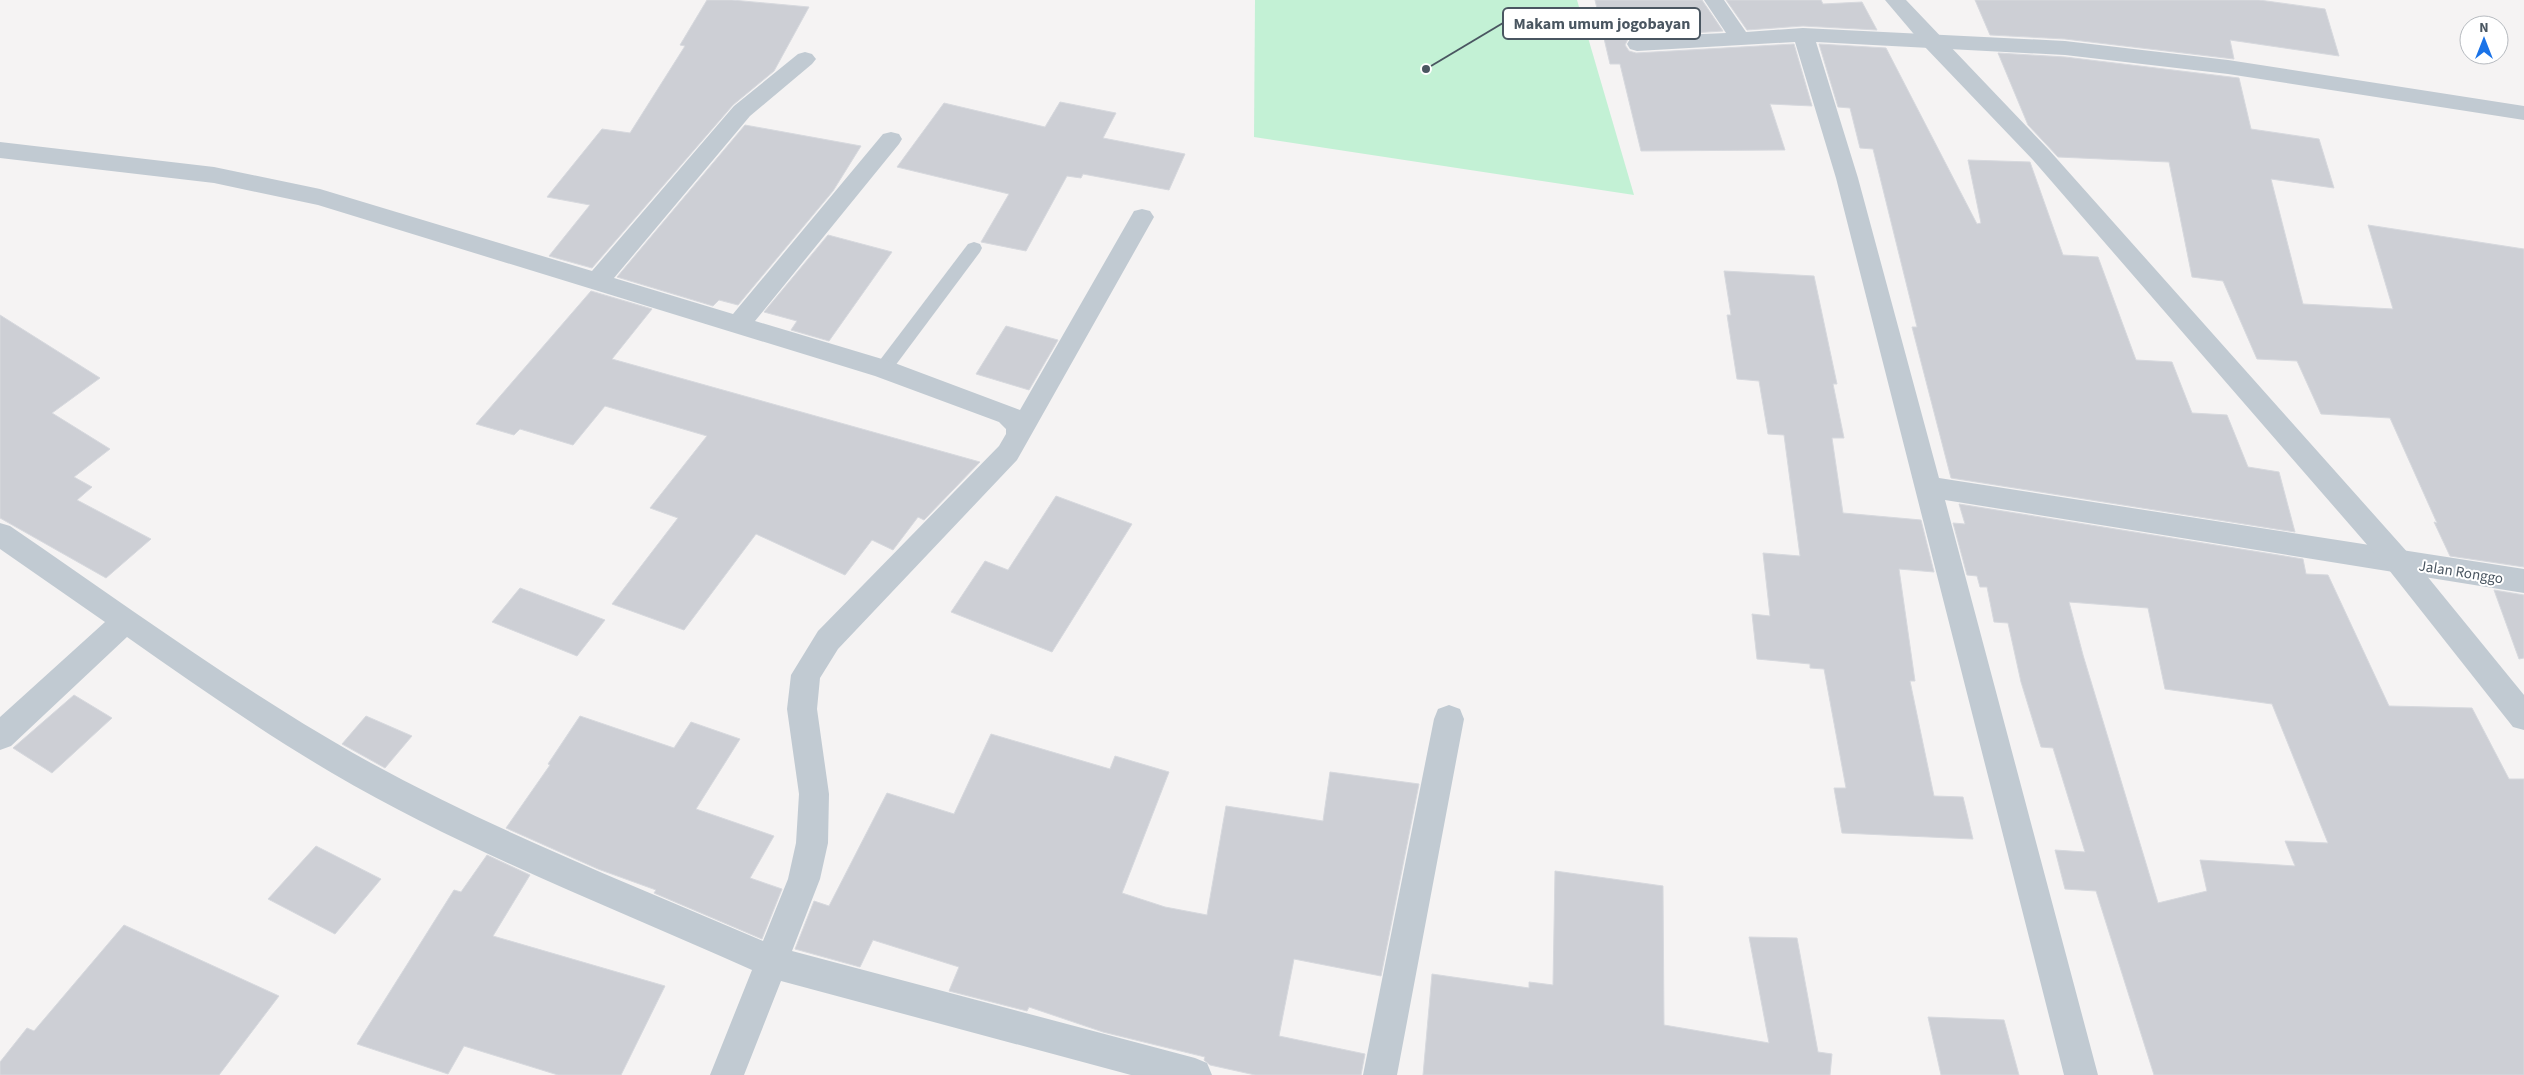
<svg xmlns="http://www.w3.org/2000/svg" width="2524" height="1075" font-family="'Source Sans 3',sans-serif">
  <style>
    .green { fill: #c3f1d5 }
    .building { fill: #cdcfd5; stroke: #d7d9de; fill-rule: evenodd }
    .lines { fill: none; stroke-linecap: round; stroke-linejoin: round }
    .service { fill: #c1cad2; fill-rule: evenodd }
    .minor { fill: #c1cad2; fill-rule: evenodd }
    .tertiary { fill: #c1cad2; fill-rule: evenodd }
    .labels { text-anchor: middle; stroke-width: 4; stroke-linejoin: round; paint-order: stroke }
    .street-label { font-size: 15px; fill: #4a5661; stroke: #fff }
    .leader { fill: none; stroke: #4a5661; stroke-width: 2 }
    .callout-dot { fill: #4a5661; stroke: #fff; stroke-width: 2 }
    .callout { fill: #fff; stroke: #4a5661; stroke-width: 2 }
    .callout-label { font-size: 16px; text-anchor: middle; font-weight: bold; fill: #4a5661 }
  </style>
  <rect width="100%" height="100%" fill="#f5f3f3"/>
  <path class="green" d="M1255,0H1577L1634,195L1254,137Z"/>
  <path class="building" d="M707,0H732L809,7L774,71L733,105L592,268L549,256L590,205L547,197L602,129L630,133L685,46L680,45Z
    M1595,0H1702L1723,31L1629,37L1625,45L1629,51L1636,53L1794,44L1812,106L1770,104L1785,150L1641,151L1620,64H1610Z
    M1726,0H1821L1823,4L1862,2L1877,30L1803,26L1747,30Z
    M1975,0H2259L2325,9L2339,56L2230,40L2234,59L2065,39L1990,35Z
    M1819,44L1886,48L1977,224L1981,223L1968,160L2030,162L2063,255L2098,257L2136,360L2172,362L2192,413L2227,415L2248,467L2279,472L2295,532L1951,478L1912,327H1917L1873,149L1860,148L1850,108L1838,107Z
    M1998,53L2065,57L2239,78L2251,129L2319,139L2334,188L2271,179L2303,304L2393,309L2368,225L2524,249V567L2450,556L2434,522L2437,523L2390,418L2321,414L2297,361L2257,359L2223,281L2192,277L2169,162L2058,157L2028,125Z
    M1060,102L1116,113L1103,138L1185,154L1169,190L1083,174L1081,178L1067,176L1026,251L981,242L1009,194L897,167L944,103L1045,127Z
    M745,125L861,146L833,191L738,305L719,300L713,306L617,277Z
    M828,235L892,252L829,341L791,330L797,321L764,312Z
    M1724,271L1814,276L1837,384H1833L1844,438H1832L1843,513L1921,520L1934,572L1899,569L1915,681H1910L1934,796L1963,797L1973,839L1842,833L1834,788H1846L1824,669L1810,668V664L1757,659L1752,614L1770,616L1763,553L1800,556L1784,435L1768,434L1759,381L1737,379L1727,315H1731Z
    M591,291L652,309L612,359L980,462L924,520L918,517L893,550L872,540L845,575L756,534L684,630L612,604L678,518L650,508L707,436L605,406L573,445L520,429L514,435L476,424Z
    M0,315L100,378L52,413L110,449L74,477L92,487L77,500L151,539L106,578L0,518Z
    M1006,326L1058,340L1029,390L976,374Z
    M1056,496L1132,524L1052,652L951,612L985,561L1008,570Z
    M1959,504L2303,559L2306,574L2328,575L2389,706L2472,708L2509,779H2524V1075H2154L2096,891L2065,889L2055,850L2085,852L2053,748L2041,747L2021,682L2008,623L1994,622L1987,587H1980L1977,576L1967,575L1953,523L1965,524ZM2069,602L2148,608L2165,689L2272,704L2328,843L2285,841L2295,866L2200,860L2207,891L2158,903L2083,655Z
    M520,588L605,620L577,656L492,622Z
    M2494,590L2524,595V658L2519,659Z
    M74,695L112,718L52,773L13,748Z
    M366,716L412,736L385,768L342,744Z
    M580,716L674,748L691,722L740,739L696,809L774,836L750,878L782,889L762,939L654,893L656,890L598,869L506,828L550,765L548,764Z
    M991,734L1110,769L1115,756L1169,772L1122,893L1165,907L1207,915L1226,806L1323,821L1330,772L1419,784L1381,976L1294,959L1279,1036L1365,1054L1361,1075H1255L1210,1065L1204,1060L1205,1057L1103,1032L1029,1007L1027,1011L949,991L959,967L873,940L860,967L795,949L814,901L829,906L887,793L954,814Z
    M316,846L381,879L335,934L268,899Z
    M487,855L530,875L493,936L665,986L621,1075H558L464,1046L448,1074L357,1044L454,890L461,892Z
    M1555,871L1663,886L1664,1025L1769,1043L1749,937L1797,938L1818,1052L1832,1054L1830,1075H1423L1432,974L1529,988V982L1553,985Z
    M124,925L279,996L219,1075H0V1062L27,1028L34,1031Z
    M1928,1017L2004,1020L2019,1075H1941Z"/>
  <g class="lines">
    <path class="service" d="M974,242L980,244L982,248L980,252L889,374L883,376L877,374L874,369L877,364L968,244Z"/>
    <path class="minor" d="M1704,0H1724L1746,32L1803,28L2065,41L2228,60L2524,106V120L2228,74L2065,55L1816,42L1858,178L1939,478L2524,569V593L1945,500L2098,1075H2064L1836,178L1795,42L1637,51L1630,49L1627,44L1630,39L1637,37L1726,33Z
      M805,52L812,54L816,59L812,64L750,116L614,278L733,314L883,134L891,132L899,134L902,139L899,144L755,321L892,362L1020,410L1134,211L1142,209L1150,211L1154,217L1017,460L838,649L820,678L817,709L829,794L828,843L820,879L792,951L1195,1058L1207,1063L1212,1075H1131L781,981L744,1075H710L752,970C611,907 465,851 332,773C261,731 194,684 127,637L11,746L0,750V717L105,622L0,549V523L10,526C123,603 234,685 353,753C484,827 626,882 763,941L788,879L796,843L799,794L787,709L791,675L818,631L999,446L1006,434V429L999,422L875,376L318,205L214,183L0,158V142L214,167L320,189L592,271L734,106L798,54Z
      M1449,705L1460,709L1464,719L1397,1075H1363L1434,719L1438,709Z"/>
    <path class="tertiary" d="M1885,0H1906L2049,150L2409,554L2524,695V730L2513,727L2389,570L2033,160L1924,46Z"/>
  </g>
  <g class="labels">
    <g class="street-label">
      <text transform="translate(2461 572) rotate(9)" y="5">Jalan Ronggo</text>
    </g>
  </g>
  <path class="leader" d="M1426 69L1503 23"/>
  <circle class="callout-dot" cx="1426" cy="69" r="5"/>
  <rect class="callout" x="1503" y="8" width="197" height="31" rx="5"/>
  <g class="callout-label">
    <text x="1602" y="29">Makam umum jogobayan</text>
  </g>
  <g transform="translate(2484 40)"><circle r="24" fill="#ffffff" stroke="#b7bbc0"/>
  <path d="M0-4L9 19L0 12L-9 19Z" fill="#1a73e8"/>
  <text y="-8" font-size="14" font-weight="bold" text-anchor="middle" fill="#4a5661">N</text>
  </g>
</svg>
